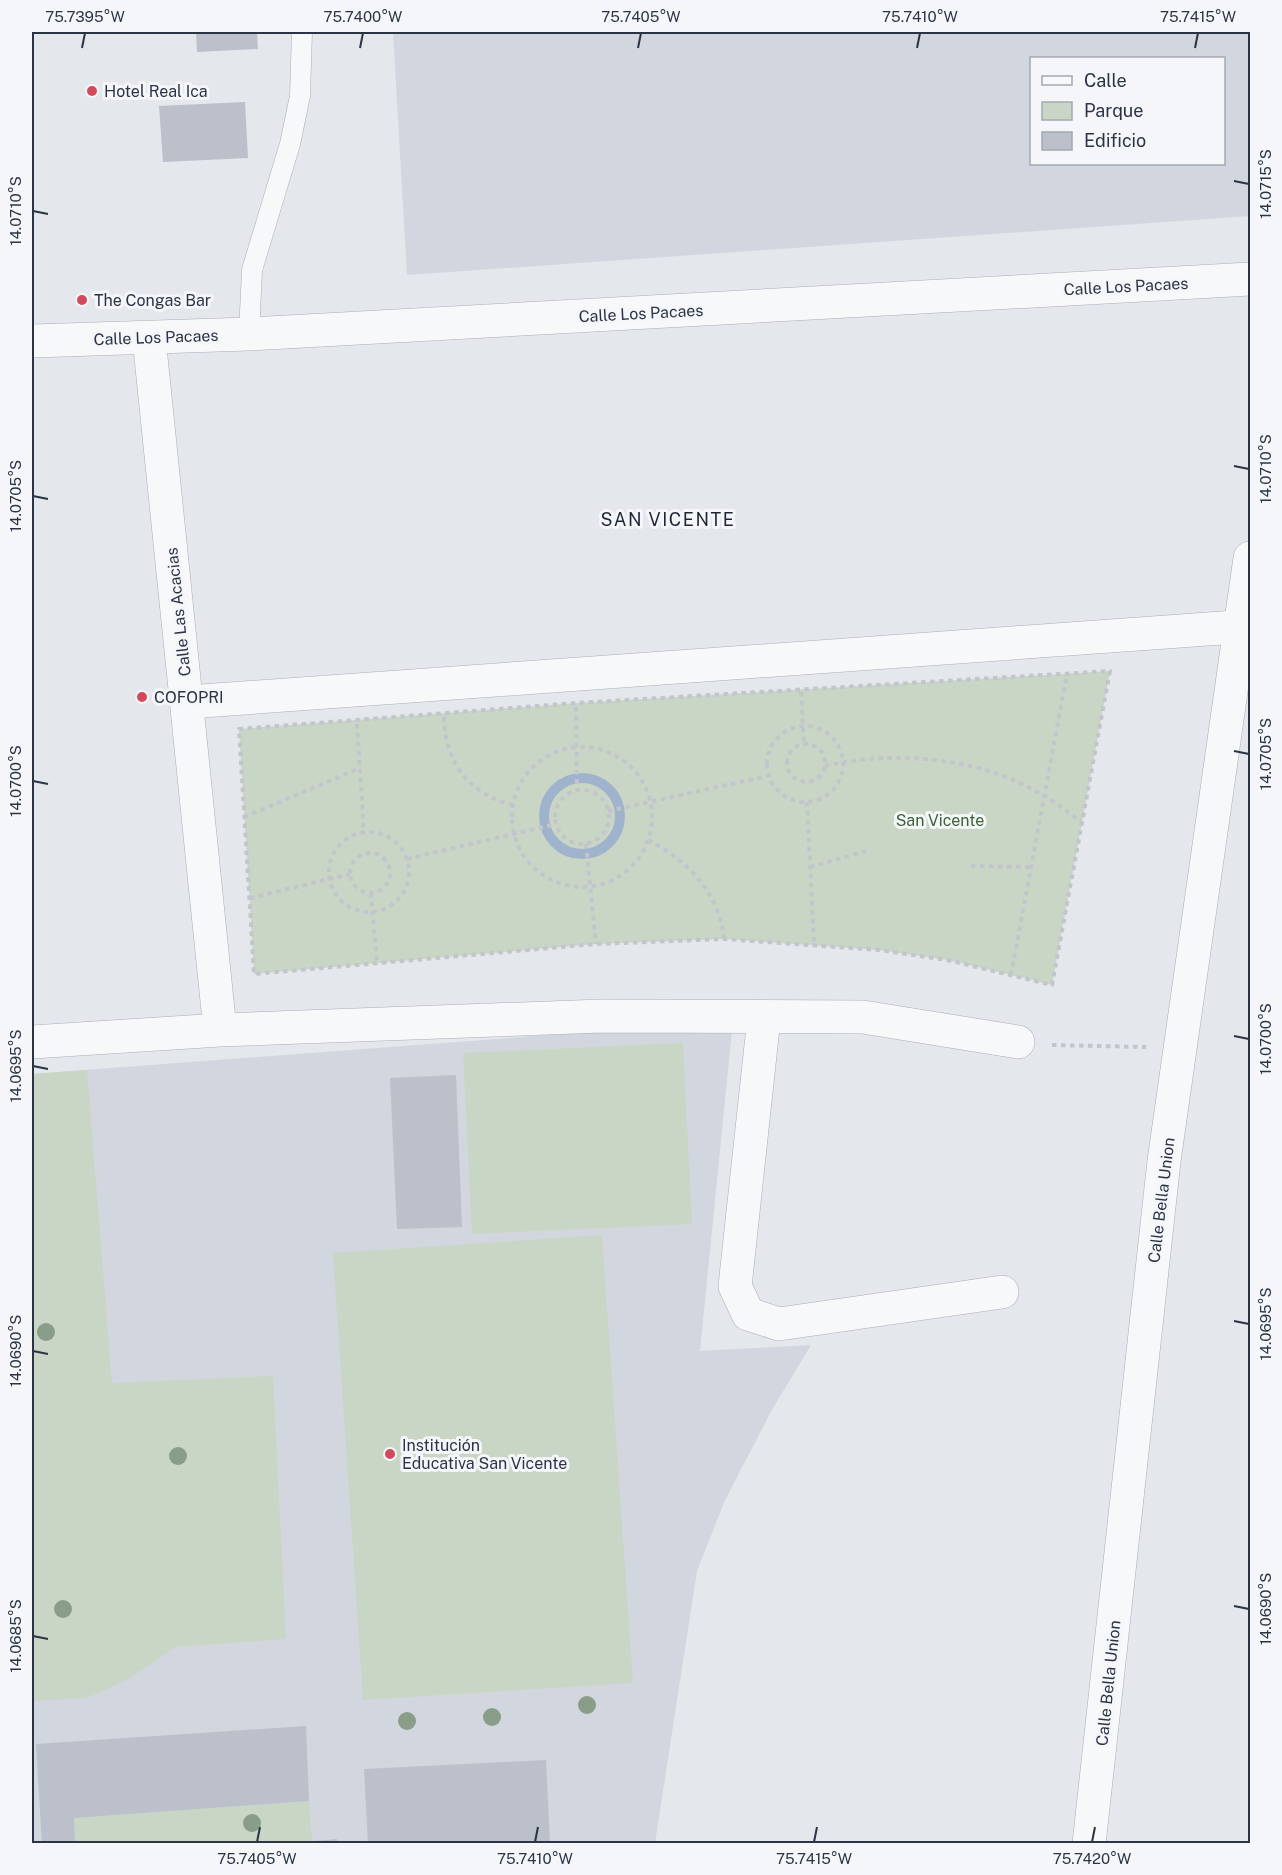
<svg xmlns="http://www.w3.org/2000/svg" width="1282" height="1875" font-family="'Public Sans',sans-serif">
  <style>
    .built { fill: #d2d6de; fill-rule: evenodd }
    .green { fill: #c9d6c5 }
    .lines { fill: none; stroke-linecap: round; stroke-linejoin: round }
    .stream { stroke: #9fb4cc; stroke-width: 10 }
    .building { fill: #bbc0ca }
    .lane-casing { stroke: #a9aeb7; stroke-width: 21 }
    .street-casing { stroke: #a9aeb7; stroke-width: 34 }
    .path { stroke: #c2c5cb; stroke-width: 4; stroke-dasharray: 4.5 4.5; stroke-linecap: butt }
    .lane { stroke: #f7f8fa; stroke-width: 20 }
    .street { stroke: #f7f8fa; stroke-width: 33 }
    .tree { fill: #899d89 }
    .ticks { fill: none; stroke: #2b3445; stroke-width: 2 }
    .poi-dot { fill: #d1495b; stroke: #f4f6f9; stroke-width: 2 }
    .labels { text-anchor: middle; stroke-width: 6; stroke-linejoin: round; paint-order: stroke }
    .poi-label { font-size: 16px; fill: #2b3445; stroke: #f4f6f9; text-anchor: start }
    .street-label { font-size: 16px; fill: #2b3445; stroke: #f4f6f9 }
    .park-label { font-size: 16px; fill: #3f6138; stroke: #f4f6f9 }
    .neighbourhood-label { font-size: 18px; letter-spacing: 1.5px; fill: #1d2536; stroke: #f4f6f9 }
    .neatline { fill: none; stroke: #2b3445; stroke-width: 2 }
    .ticks-label { font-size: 15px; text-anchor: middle; fill: #2b3445 }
  </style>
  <rect width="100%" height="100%" fill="#e4e7ec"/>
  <path class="built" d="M393,32H1250V216L407,275ZM1032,58H1224V164H1032Z
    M654,1027L732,1030L700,1351L811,1345L773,1408L725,1500L697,1571L655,1843L32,1844V1074Z"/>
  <path class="green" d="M1110,671L1052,985L948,960L879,950L724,939L596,944L254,974L239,729L576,703Z
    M683,1043L692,1224L472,1234L463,1053Z
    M87,1070L112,1383L273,1376L286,1639L175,1647L129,1679L87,1698L32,1701V1074Z
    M602,1235L633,1683L363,1700L333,1253Z
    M309,1801L312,1841L75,1843L74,1818Z"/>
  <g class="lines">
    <path class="stream" d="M544 816a38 38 0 1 1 76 0a38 38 0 1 1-76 0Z"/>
  </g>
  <path class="building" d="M196,32H257L258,49L197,52Z
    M245,102L248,158L163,162L159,106Z
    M456,1075L462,1227L397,1229L390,1078Z
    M306,1726L309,1801L74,1818L75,1844H42L36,1744Z
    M546,1760L550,1844H368L364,1769Z
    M337,1839V1844H304V1842Z"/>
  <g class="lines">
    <g class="lane-casing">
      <path id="lane" d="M249,334L252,270L290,144L300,96L302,32"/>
    </g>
    <g class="street-casing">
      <path id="street" d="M149,338L220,1030
        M32,341L249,334L1250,279
        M188,702L1250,626
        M764,1018L735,1286L748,1314L779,1324L1002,1292
        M32,1042L220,1030L602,1016L863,1017L1018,1042
        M1089,1844L1164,1161L1250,558"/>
    </g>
    <path class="path" d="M1110,671L1052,985L947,960L879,950L724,939L596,944L254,974L239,729L576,703Z
      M801,692L804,745
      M576,707L577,790
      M444,717C445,763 469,794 513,805
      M357,724L364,833
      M767 764a38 38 0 1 1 76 0a38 38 0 1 1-76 0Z
      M787 763a19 19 0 1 1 38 0a19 19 0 1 1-38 0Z
      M512 817a70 70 0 1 1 140 0a70 70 0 1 1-140 0Z
      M825,766C891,750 980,757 1039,793C1054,801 1067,812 1081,821
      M555 817a27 27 0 1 1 54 0a27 27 0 1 1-54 0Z
      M807,802L814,944
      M608,811L768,776
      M244,817L360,768
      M329 872a40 40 0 1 1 80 0a40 40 0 1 1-80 0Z
      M648,840C688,861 719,892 724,939
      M586,844L596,944
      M350 873a20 20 0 1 1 40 0a20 20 0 1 1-40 0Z
      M407,859L556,824
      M971,866L1031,867
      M810,867L866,851
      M371,893L377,963
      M250,898L350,874
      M1011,975L1067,674
      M1052,1045L1146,1047"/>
    <use href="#lane" class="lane"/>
    <use href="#street" class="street"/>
  </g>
  <g class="tree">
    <circle cx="46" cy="1332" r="9"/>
    <circle cx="178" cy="1456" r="9"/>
    <circle cx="63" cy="1609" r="9"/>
    <circle cx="587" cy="1705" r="9"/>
    <circle cx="492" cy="1717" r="9"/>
    <circle cx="407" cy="1721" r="9"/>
    <circle cx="252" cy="1823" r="9"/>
  </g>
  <path class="ticks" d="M82,48L85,33M360,48L363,33M638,48L641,33M917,48L920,33M1195,48L1198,33M1234,181L1249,184M33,211L48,214M1234,466L1249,469M33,496L48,499M1234,751L1249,754M33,781L48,784M1234,1036L1249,1039M33,1066L48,1069M1234,1321L1249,1324M33,1351L48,1354M1234,1606L1249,1609M33,1636L48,1639M257,1842L260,1827M535,1842L538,1827M814,1842L817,1827M1092,1842L1095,1827"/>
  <g class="poi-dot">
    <circle cx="92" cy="91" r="6"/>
    <circle cx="82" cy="300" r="6"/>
    <circle cx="142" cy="697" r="6"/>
    <circle cx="390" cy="1454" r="6"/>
  </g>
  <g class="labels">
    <g class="poi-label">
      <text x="104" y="97">Hotel Real Ica</text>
      <text x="94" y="306">The Congas Bar</text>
      <text x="154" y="703">COFOPRI</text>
      <text x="402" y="1451">Institución<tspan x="402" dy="18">Educativa San Vicente</tspan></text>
    </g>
    <g class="street-label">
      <text transform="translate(1126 286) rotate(-3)" y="6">Calle Los Pacaes</text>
      <text transform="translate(641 313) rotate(-3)" y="6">Calle Los Pacaes</text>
      <text transform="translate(156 337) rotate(-2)" y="6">Calle Los Pacaes</text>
      <text transform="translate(178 612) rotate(-96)" y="6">Calle Las Acacias</text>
      <text transform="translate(1161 1200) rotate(-83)" y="6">Calle Bella Union</text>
      <text transform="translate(1108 1683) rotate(-84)" y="6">Calle Bella Union</text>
    </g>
    <g class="park-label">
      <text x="940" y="826">San Vicente</text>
    </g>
    <g class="neighbourhood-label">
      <text x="668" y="526">SAN VICENTE</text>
    </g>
  </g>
  <rect width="1282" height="1875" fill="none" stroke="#f4f6f9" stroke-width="66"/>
  <rect x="1030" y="57" width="195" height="108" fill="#f4f6f9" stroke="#a4a8b1" stroke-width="1.5"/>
  <rect x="1042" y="76" width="30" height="9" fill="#f7f8fa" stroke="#a4a8b1" stroke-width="1.5"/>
  <text x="1084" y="87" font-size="18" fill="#2b3445">Calle</text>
  <rect x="1042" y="102" width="30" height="18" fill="#c9d6c5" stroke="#a4a8b1" stroke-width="1.5"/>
  <text x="1084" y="117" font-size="18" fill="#2b3445">Parque</text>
  <rect x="1042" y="132" width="30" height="18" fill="#bbc0ca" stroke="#a4a8b1" stroke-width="1.5"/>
  <text x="1084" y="147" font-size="18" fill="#2b3445">Edificio</text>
  <rect x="33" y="33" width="1216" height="1809" class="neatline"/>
  <g class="ticks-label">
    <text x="85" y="22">75.7395°W</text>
    <text x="363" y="22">75.7400°W</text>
    <text x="641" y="22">75.7405°W</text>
    <text x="920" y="22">75.7410°W</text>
    <text x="1198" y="22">75.7415°W</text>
    <text transform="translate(1266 184) rotate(-90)" y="5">14.0715°S</text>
    <text transform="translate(16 211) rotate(-90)" y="5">14.0710°S</text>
    <text transform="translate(1266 469) rotate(-90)" y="5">14.0710°S</text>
    <text transform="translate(16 496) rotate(-90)" y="5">14.0705°S</text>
    <text transform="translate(1266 754) rotate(-90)" y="5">14.0705°S</text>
    <text transform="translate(16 781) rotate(-90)" y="5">14.0700°S</text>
    <text transform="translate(1266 1039) rotate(-90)" y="5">14.0700°S</text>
    <text transform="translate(16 1066) rotate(-90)" y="5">14.0695°S</text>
    <text transform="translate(1266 1324) rotate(-90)" y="5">14.0695°S</text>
    <text transform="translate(16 1351) rotate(-90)" y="5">14.0690°S</text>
    <text transform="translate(1266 1609) rotate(-90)" y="5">14.0690°S</text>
    <text transform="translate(16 1636) rotate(-90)" y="5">14.0685°S</text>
    <text x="257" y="1864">75.7405°W</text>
    <text x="535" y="1864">75.7410°W</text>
    <text x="814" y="1864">75.7415°W</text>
    <text x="1092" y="1864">75.7420°W</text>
  </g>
</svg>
